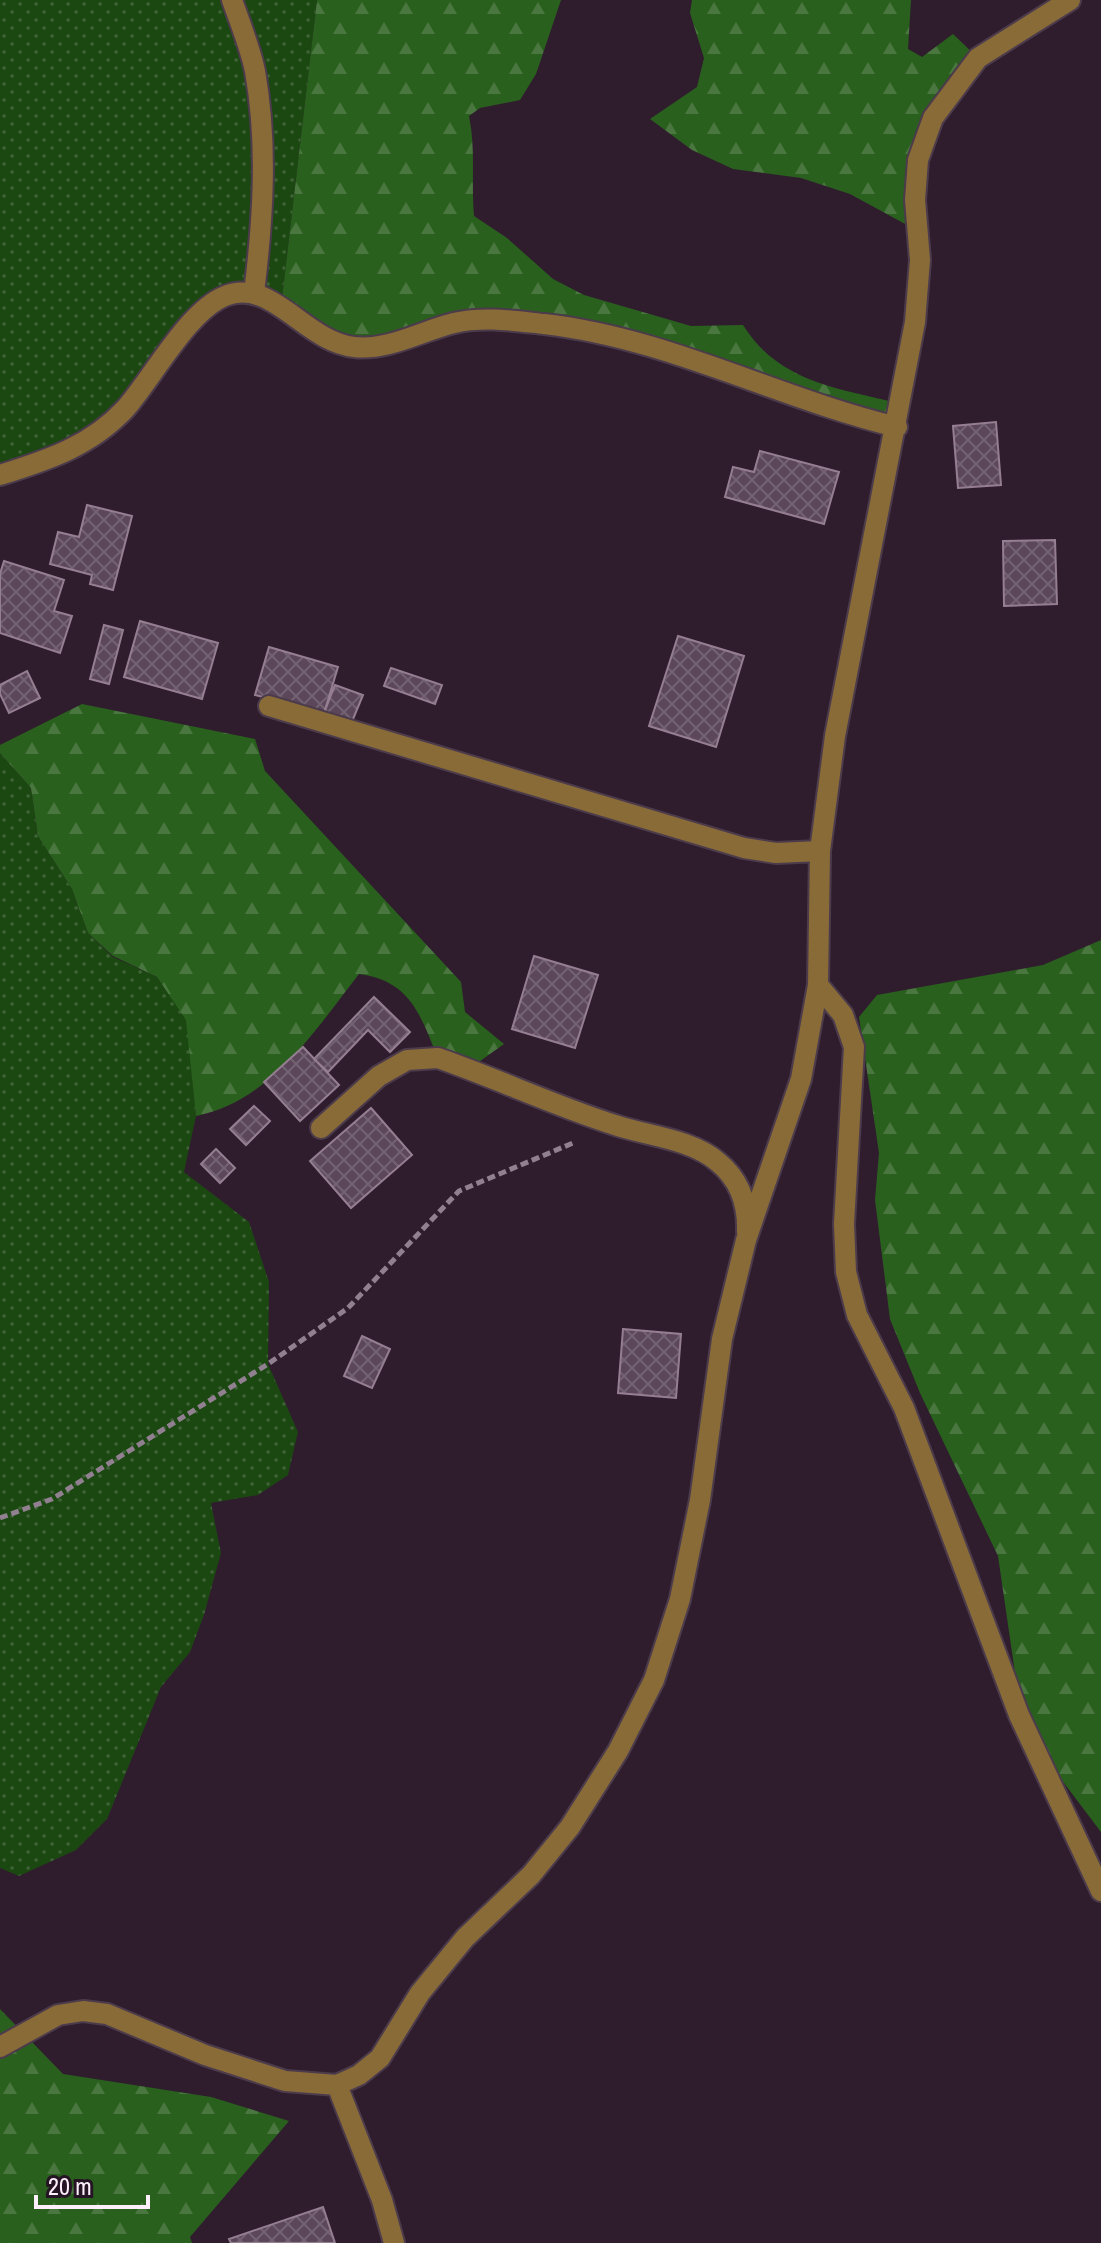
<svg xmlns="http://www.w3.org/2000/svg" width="1101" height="2243" font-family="'Archivo Narrow',sans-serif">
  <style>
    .grass { fill: url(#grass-dots) }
    .forest { fill: url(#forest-firs) }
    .building { fill: url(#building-cross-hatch); stroke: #957e92; stroke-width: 2 }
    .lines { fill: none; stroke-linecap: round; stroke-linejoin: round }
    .minor-casing { stroke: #4c3b4b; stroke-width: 24 }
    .path { stroke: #918190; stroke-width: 5; stroke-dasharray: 8 4; stroke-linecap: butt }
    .minor { stroke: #896b38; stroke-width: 20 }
  </style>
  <defs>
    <pattern id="grass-dots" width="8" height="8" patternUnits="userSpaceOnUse" patternTransform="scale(2)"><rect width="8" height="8" fill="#1b4711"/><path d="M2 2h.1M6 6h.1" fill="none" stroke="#3d6235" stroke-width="1.8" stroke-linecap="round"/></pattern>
    <pattern id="forest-firs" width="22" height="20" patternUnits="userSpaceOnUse" patternTransform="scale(2)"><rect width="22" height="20" fill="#29601d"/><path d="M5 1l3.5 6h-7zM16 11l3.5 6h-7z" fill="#49773f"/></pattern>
    <pattern id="building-cross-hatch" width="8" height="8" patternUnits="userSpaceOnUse" patternTransform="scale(2)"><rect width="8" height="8" fill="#5b4759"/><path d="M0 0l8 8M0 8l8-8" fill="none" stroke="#736272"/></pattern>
  </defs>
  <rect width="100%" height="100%" fill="#2f1d2e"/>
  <path class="grass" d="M0,0H317L281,307L224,296L125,409L0,475Z
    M0,753L31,788L38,836L72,889L88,933L113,957L157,977L187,1020L196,1116L184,1172L249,1222L269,1282L268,1364L298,1432L288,1475L258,1495L211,1503L221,1553L204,1615L190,1652L161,1687L107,1819L76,1850L19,1876L0,1868Z"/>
  <path class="forest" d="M317,0H561L536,74L520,100L480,108L469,116C476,149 471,182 474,216L507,238L553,279L584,295L691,326L743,325C779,383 839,388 901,404L897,427L683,354L492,320L354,347L281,307Z
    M692,0H911L908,49L922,57L953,34L978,58L933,118L918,231L850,194L801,178L733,169L692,150L650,119L697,87L704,58L690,13Z
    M82,704L255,739L265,771L461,982L465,1012L504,1044L469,1069L438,1058C420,1015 411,981 359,974C316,1029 270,1102 196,1116L186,1020L157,977L113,956L88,933L72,889L38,836L31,788L0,753V745Z
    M1101,940V1832L1042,1754L1019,1700L998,1556L920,1393L890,1319L875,1200L879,1153L859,1017L877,995L1043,965Z
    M0,2009L63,2074L211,2097L289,2121L190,2237L192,2243H0Z"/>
  <path class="building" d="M996,422L1001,485L958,488L953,426Z
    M760,451L839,472L824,524L725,497L733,467L754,472Z
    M87,505L132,516L113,590L90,584L92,575L50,564L58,532L79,537Z
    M1055,540L1057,604L1004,606L1003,541Z
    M4,561L64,580L54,611L72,616L60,653L0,633V574Z
    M140,621L218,643L202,699L124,677Z
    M104,625L123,630L109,684L90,679Z
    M678,636L744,656L716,747L649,726Z
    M269,647L338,667L324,713L255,695Z
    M391,668L442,685L435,704L384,686Z
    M27,671L40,698L9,713L0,694V685Z
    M335,685L363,695L351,724L324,713Z
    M534,956L598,975L575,1048L512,1029Z
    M374,997L410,1032L390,1052L368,1030L328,1072L314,1059Z
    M303,1047L339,1085L300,1121L264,1082Z
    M254,1106L270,1121L246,1145L230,1129Z
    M371,1108L412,1155L351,1208L310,1161Z
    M216,1149L235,1168L220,1183L201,1164Z
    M623,1329L681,1334L676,1398L618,1393Z
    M362,1336L390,1349L372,1388L344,1376Z
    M323,2207L335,2243H231L229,2239Z"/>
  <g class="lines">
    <g class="minor-casing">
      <path id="minor" d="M232,0C240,23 250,47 255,71C268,144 263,220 254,293
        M0,475C48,460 91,446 126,408C153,377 188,311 225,296C272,277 305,342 354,347C388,351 421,331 454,323C482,316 515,321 544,324C668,338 777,398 897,427
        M269,706L744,848L776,853L820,851
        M818,985L843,1015L854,1047L844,1224L846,1272L857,1315L904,1408L1019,1715L1101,1891
        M321,1128L379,1076L407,1060L438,1058C498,1079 555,1106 615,1125C647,1136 692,1139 718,1162C740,1180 748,1205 747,1232
        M0,2047L58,2015L83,2011L107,2014L205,2055L285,2081L337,2085L359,2075L380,2058L420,1993L465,1938L531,1875L570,1827L618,1751L654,1680L680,1599L700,1500L722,1339L746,1240L801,1079L818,985L820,851L835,736L915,322L920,260L915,200L918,160L933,118L978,58L1070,0
        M337,2085L382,2200L394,2243"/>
    </g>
    <path class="path" d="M0,1518L52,1499L268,1364L348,1308L459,1191L573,1143"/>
    <use href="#minor" class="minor"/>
  </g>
  <path d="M36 2195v12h112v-12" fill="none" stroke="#fdf0fc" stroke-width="4"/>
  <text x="48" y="2195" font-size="24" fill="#fdf0fc" stroke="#251424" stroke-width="6" paint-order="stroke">20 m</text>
</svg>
